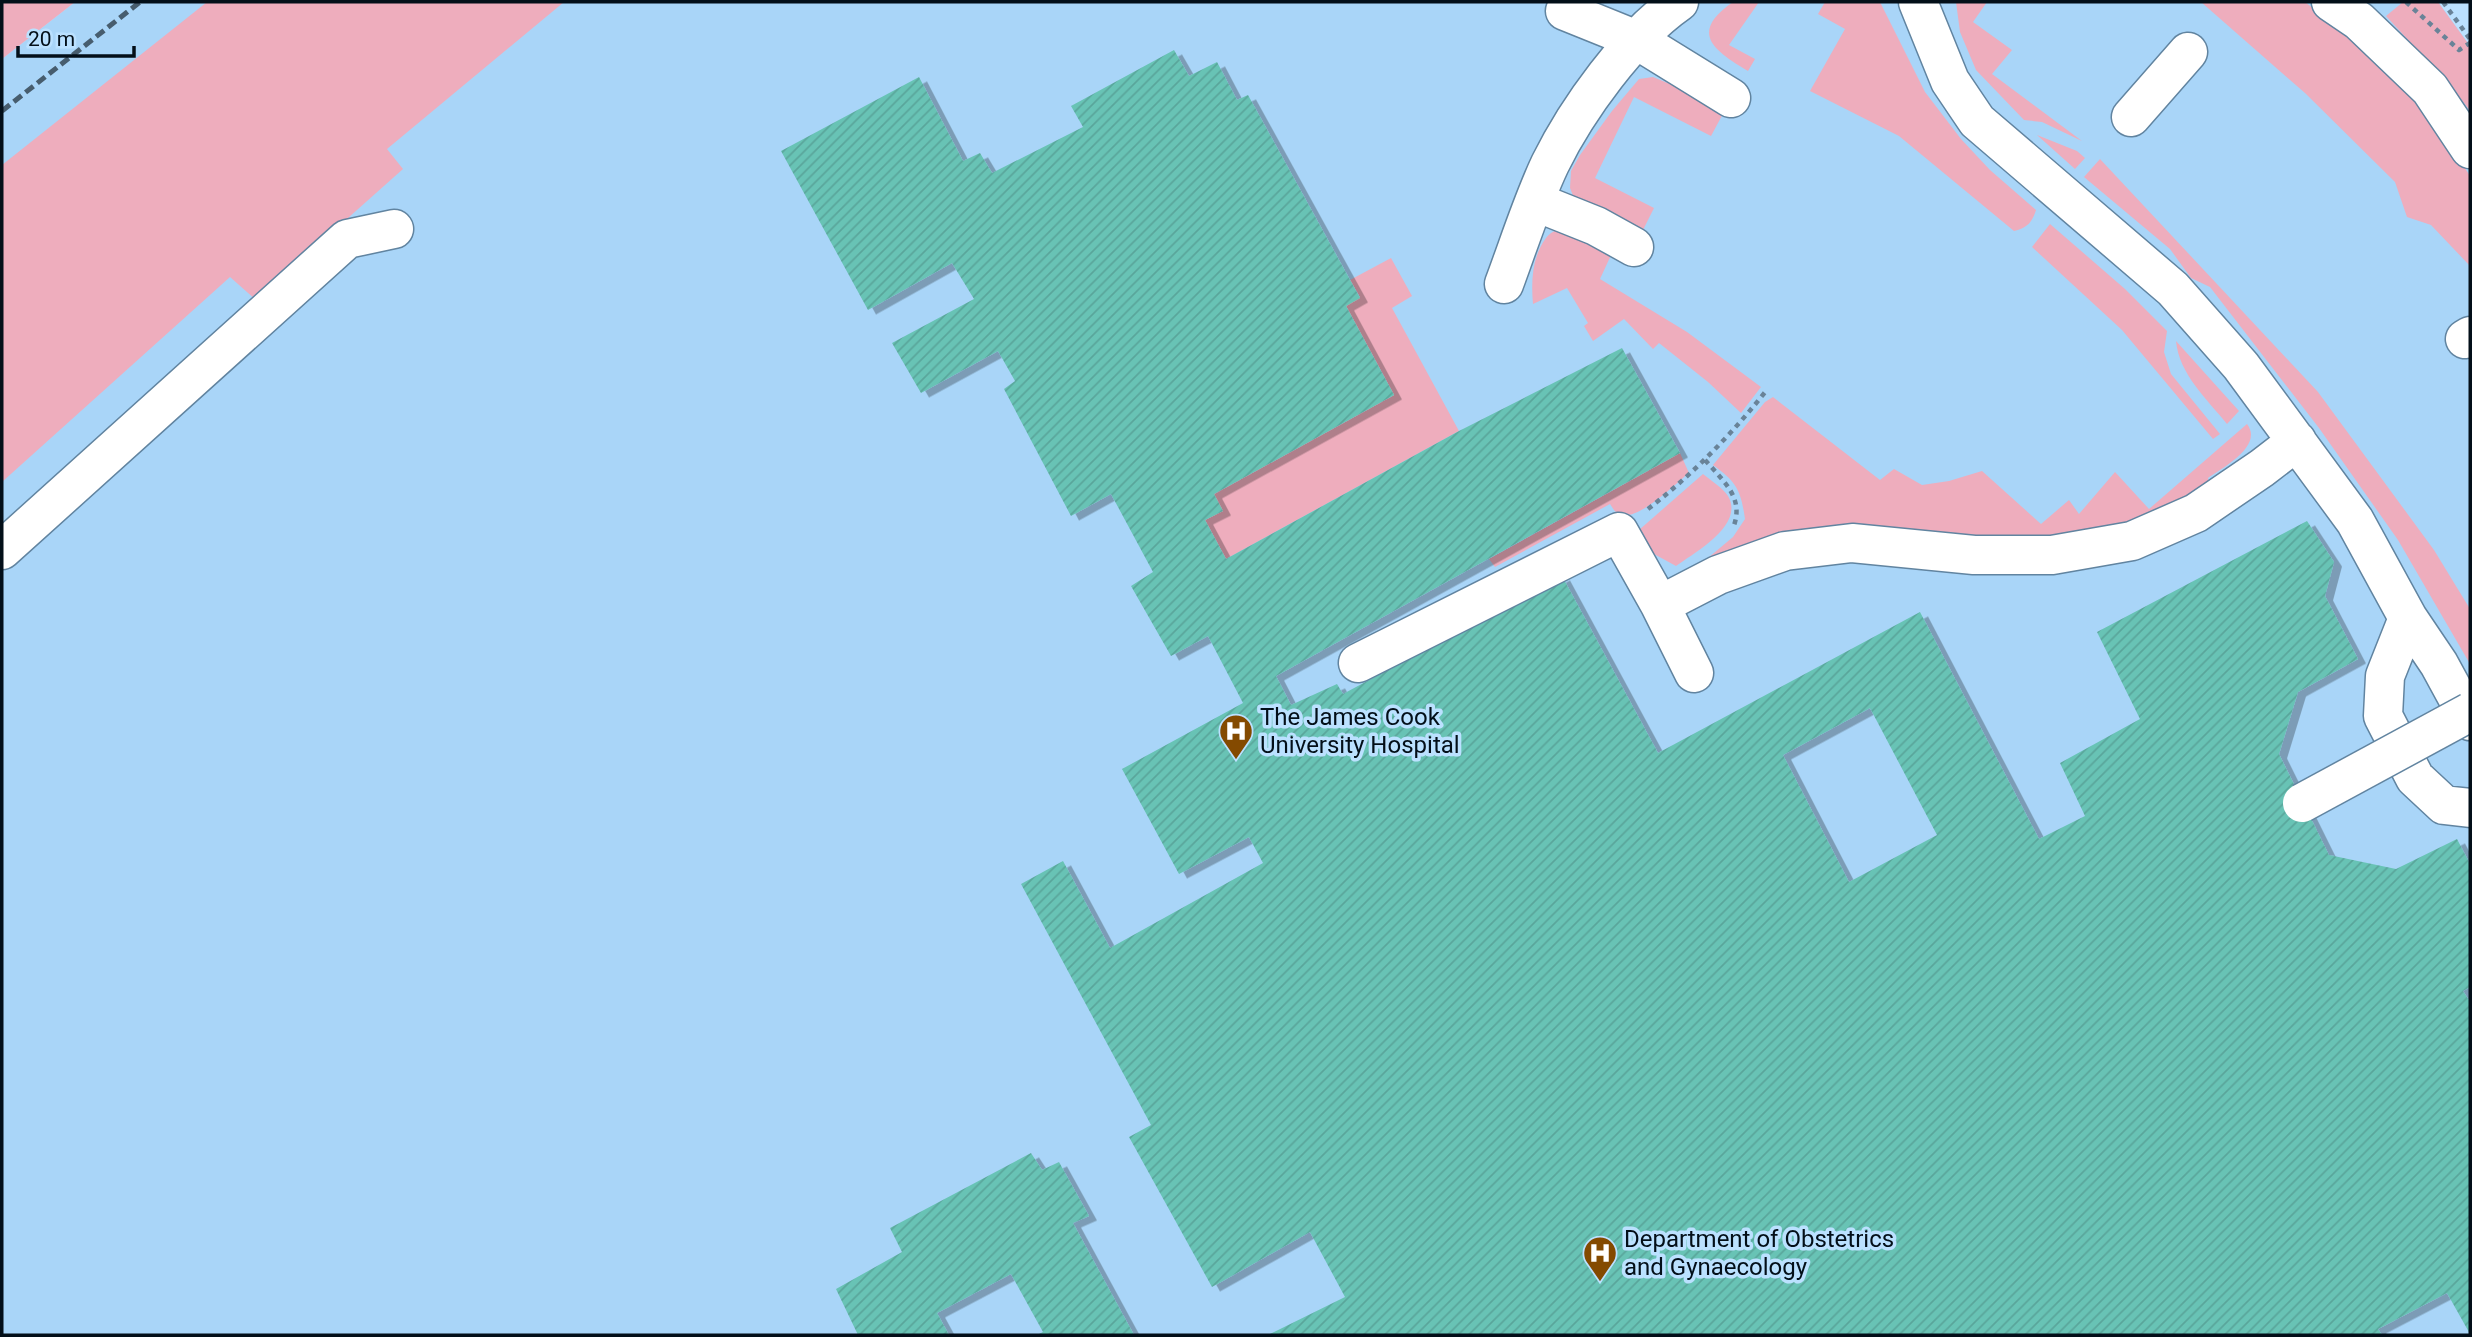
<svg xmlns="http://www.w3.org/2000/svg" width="2472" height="1337" font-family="Roboto,sans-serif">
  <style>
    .built { fill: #a9d5f8 }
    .green { fill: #eeadbd }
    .building { fill: url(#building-hatch); fill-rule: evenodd; filter: url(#shadow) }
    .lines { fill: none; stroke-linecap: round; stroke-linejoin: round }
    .minor-casing { stroke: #6184a0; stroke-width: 41 }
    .path { stroke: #698398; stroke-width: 4.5; stroke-dasharray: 5 5; stroke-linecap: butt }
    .minor { stroke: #fff; stroke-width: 38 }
    .rail { stroke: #475d6e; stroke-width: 5; stroke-dasharray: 10 5; stroke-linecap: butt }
    .minor-bridge-casing { stroke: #6184a0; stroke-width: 41; stroke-linecap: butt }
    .minor-bridge { stroke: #fff; stroke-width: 38 }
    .labels { text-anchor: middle; stroke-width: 7; stroke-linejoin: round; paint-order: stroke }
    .poi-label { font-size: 24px; fill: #030f19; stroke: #bbe1ff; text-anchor: start }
  </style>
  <defs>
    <pattern id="building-hatch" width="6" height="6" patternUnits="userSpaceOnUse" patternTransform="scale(1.75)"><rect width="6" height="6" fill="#68c3b5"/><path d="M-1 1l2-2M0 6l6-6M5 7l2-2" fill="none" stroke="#59a69b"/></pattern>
    <filter id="shadow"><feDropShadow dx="8" dy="4.5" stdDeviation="0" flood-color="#0004"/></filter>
  </defs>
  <rect width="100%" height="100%" fill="#bbe1ff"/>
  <path class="built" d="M75,2H2438L2470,46V1335H2V59Z"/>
  <path class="green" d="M2,2H75L2,59Z
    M207,2H564L387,149L403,169L256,300L230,277L2,482V165Z
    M1733,2H1759L1729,45L1755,59L1748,71C1711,49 1690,32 1733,2Z
    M1825,2H1880L1925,92L1961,139L1990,170L2036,210C2032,223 2027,228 2014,231L1899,136L1810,91L1845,29L1818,14Z
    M1956,2H1987L1973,22L2012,50L1992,74L2082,141L2042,122L2024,120L1976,70L1960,32Z
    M2201,2H2305L2369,51L2438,126L2470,176V266L2431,225L2407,217L2395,182L2305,93Z
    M2403,2H2438L2470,46V111L2455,91L2386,16Z
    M1653,77L1711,101L1725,110L1711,136L1634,97L1595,178L1654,208L1641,234L1576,203L1570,188L1571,171L1580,155L1612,111L1639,79Z
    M2037,135L2077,151L2085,158L2075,169Z
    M2100,159L2318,392L2434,550L2470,609V664L2398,540L2319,428L2210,287L2191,278L2170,249L2084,177Z
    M2050,224L2125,289L2167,331L2164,352L2171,374L2220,434L2213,439L2122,330L2032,247Z
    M1565,226L1612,253L1600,279L1687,332L1761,387L1741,413L1708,382L1659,343L1653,349L1624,319L1593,341L1584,326L1588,323L1567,288L1533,304C1531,281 1532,257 1546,238C1550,232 1559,229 1565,226Z
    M1391,258L1412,296L1392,308L1459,431L1226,559L1205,520L1222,511L1214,494L1394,395L1346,306L1360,297L1350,280Z
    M2176,341L2239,411L2227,424C2207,399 2179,374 2176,341Z
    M1773,397L1880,480L1894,469L1922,485L1949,481L1982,471L2041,524L2069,500L2079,514L2115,472L2149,509L2247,424C2264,446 2222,468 2208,478L2210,487L2118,527L2039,542L1959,540L1921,530L1813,528L1744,545L1702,563L1733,537L1745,519C1741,491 1737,482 1713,465L1765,402Z
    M1680,453L1689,473C1674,485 1640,519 1622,515C1616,514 1613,509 1610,504L1495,567L1489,559Z
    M1703,474C1710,480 1723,488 1728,496C1745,525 1695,552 1676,566L1654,554L1639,530Z"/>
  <path class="building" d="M1174,50L1189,76L1217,62L1237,100L1248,95L1360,298L1346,306L1394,395L1214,494L1223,511L1205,520L1226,559L1459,431L1622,348L1680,453L1276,676L1291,705L1337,684L1343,694L1562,576L1658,753L1920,612L2039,839L2085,816L2060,763L2140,719L2097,632L2307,521L2334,562L2325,596L2358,659L2298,692L2279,754L2329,855L2396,869L2457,839L2470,864V987L2463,991L2470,1002V1334L2447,1293L2378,1329L2382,1335H1268L1345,1297L1310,1232L1212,1287L1129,1137L1151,1125L1021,884L1063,861L1110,948L1263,863L1249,837L1179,874L1122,769L1243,703L1208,636L1171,656L1131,586L1153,572L1111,494L1071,516L1004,389L1015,381L998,351L921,393L892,343L974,299L952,263L868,310L781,151L919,77L963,161L980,153L992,173L1083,127L1071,106ZM1870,708L1937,835L1849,882L1783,755Z
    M1031,1153L1042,1170L1059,1162L1089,1216L1073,1223L1134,1335H1037L1043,1332L1011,1274L937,1313L949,1335H858L836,1289L902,1252L890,1228Z"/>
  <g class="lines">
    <g class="minor-casing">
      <path id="minor" d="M1918,2L1950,81L1977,121L2173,289L2241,366L2355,521L2408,618L2439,664L2470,721
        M2331,2L2359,21L2430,89L2470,149
        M1565,11L1637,40L1731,98
        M2131,117L2188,52
        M1536,202L1596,226L1634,247
        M1504,284C1519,244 1532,202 1550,164C1577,109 1629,37 1679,2
        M2465,339L2470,336
        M2,550L347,239L394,229
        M1660,605L1718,575L1785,551L1852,543L1974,555H2052L2132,541L2196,513L2262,468L2297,441
        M2408,618L2385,676L2383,716L2415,778L2444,805L2470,808
        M1358,663L1619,532L1660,605L1694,673"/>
    </g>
    <path class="path" d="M2406,2L2459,50L2470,43
      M2443,2L2470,39
      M1705,460C1724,482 1745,498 1733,528
      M1648,509C1693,474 1731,435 1766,391"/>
    <use href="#minor" class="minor"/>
    <path class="rail" d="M2,111L140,2"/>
    <g class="minor-bridge-casing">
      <path id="minor-bridge" d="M2302,803L2470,712"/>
    </g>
    <use href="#minor-bridge" class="minor-bridge"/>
  </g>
  <defs>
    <g id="hospital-pin" transform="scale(1.75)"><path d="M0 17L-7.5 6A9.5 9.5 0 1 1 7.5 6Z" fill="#844a00" stroke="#bbe1ff"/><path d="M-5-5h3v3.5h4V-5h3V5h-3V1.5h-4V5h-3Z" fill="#fff"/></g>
  </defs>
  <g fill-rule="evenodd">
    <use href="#hospital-pin" x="1236" y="731"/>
    <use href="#hospital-pin" x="1600" y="1253"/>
  </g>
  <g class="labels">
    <g class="poi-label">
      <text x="1260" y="725">The James Cook<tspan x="1260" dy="28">University Hospital</tspan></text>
      <text x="1624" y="1247">Department of Obstetrics<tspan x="1624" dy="28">and Gynaecology</tspan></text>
    </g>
  </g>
  <rect width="2472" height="1337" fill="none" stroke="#030f19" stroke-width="7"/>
  <path d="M18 46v10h116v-10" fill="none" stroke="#030f19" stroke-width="3.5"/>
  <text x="28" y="46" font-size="21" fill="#030f19" stroke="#bbe1ff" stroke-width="5" paint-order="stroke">20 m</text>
</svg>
